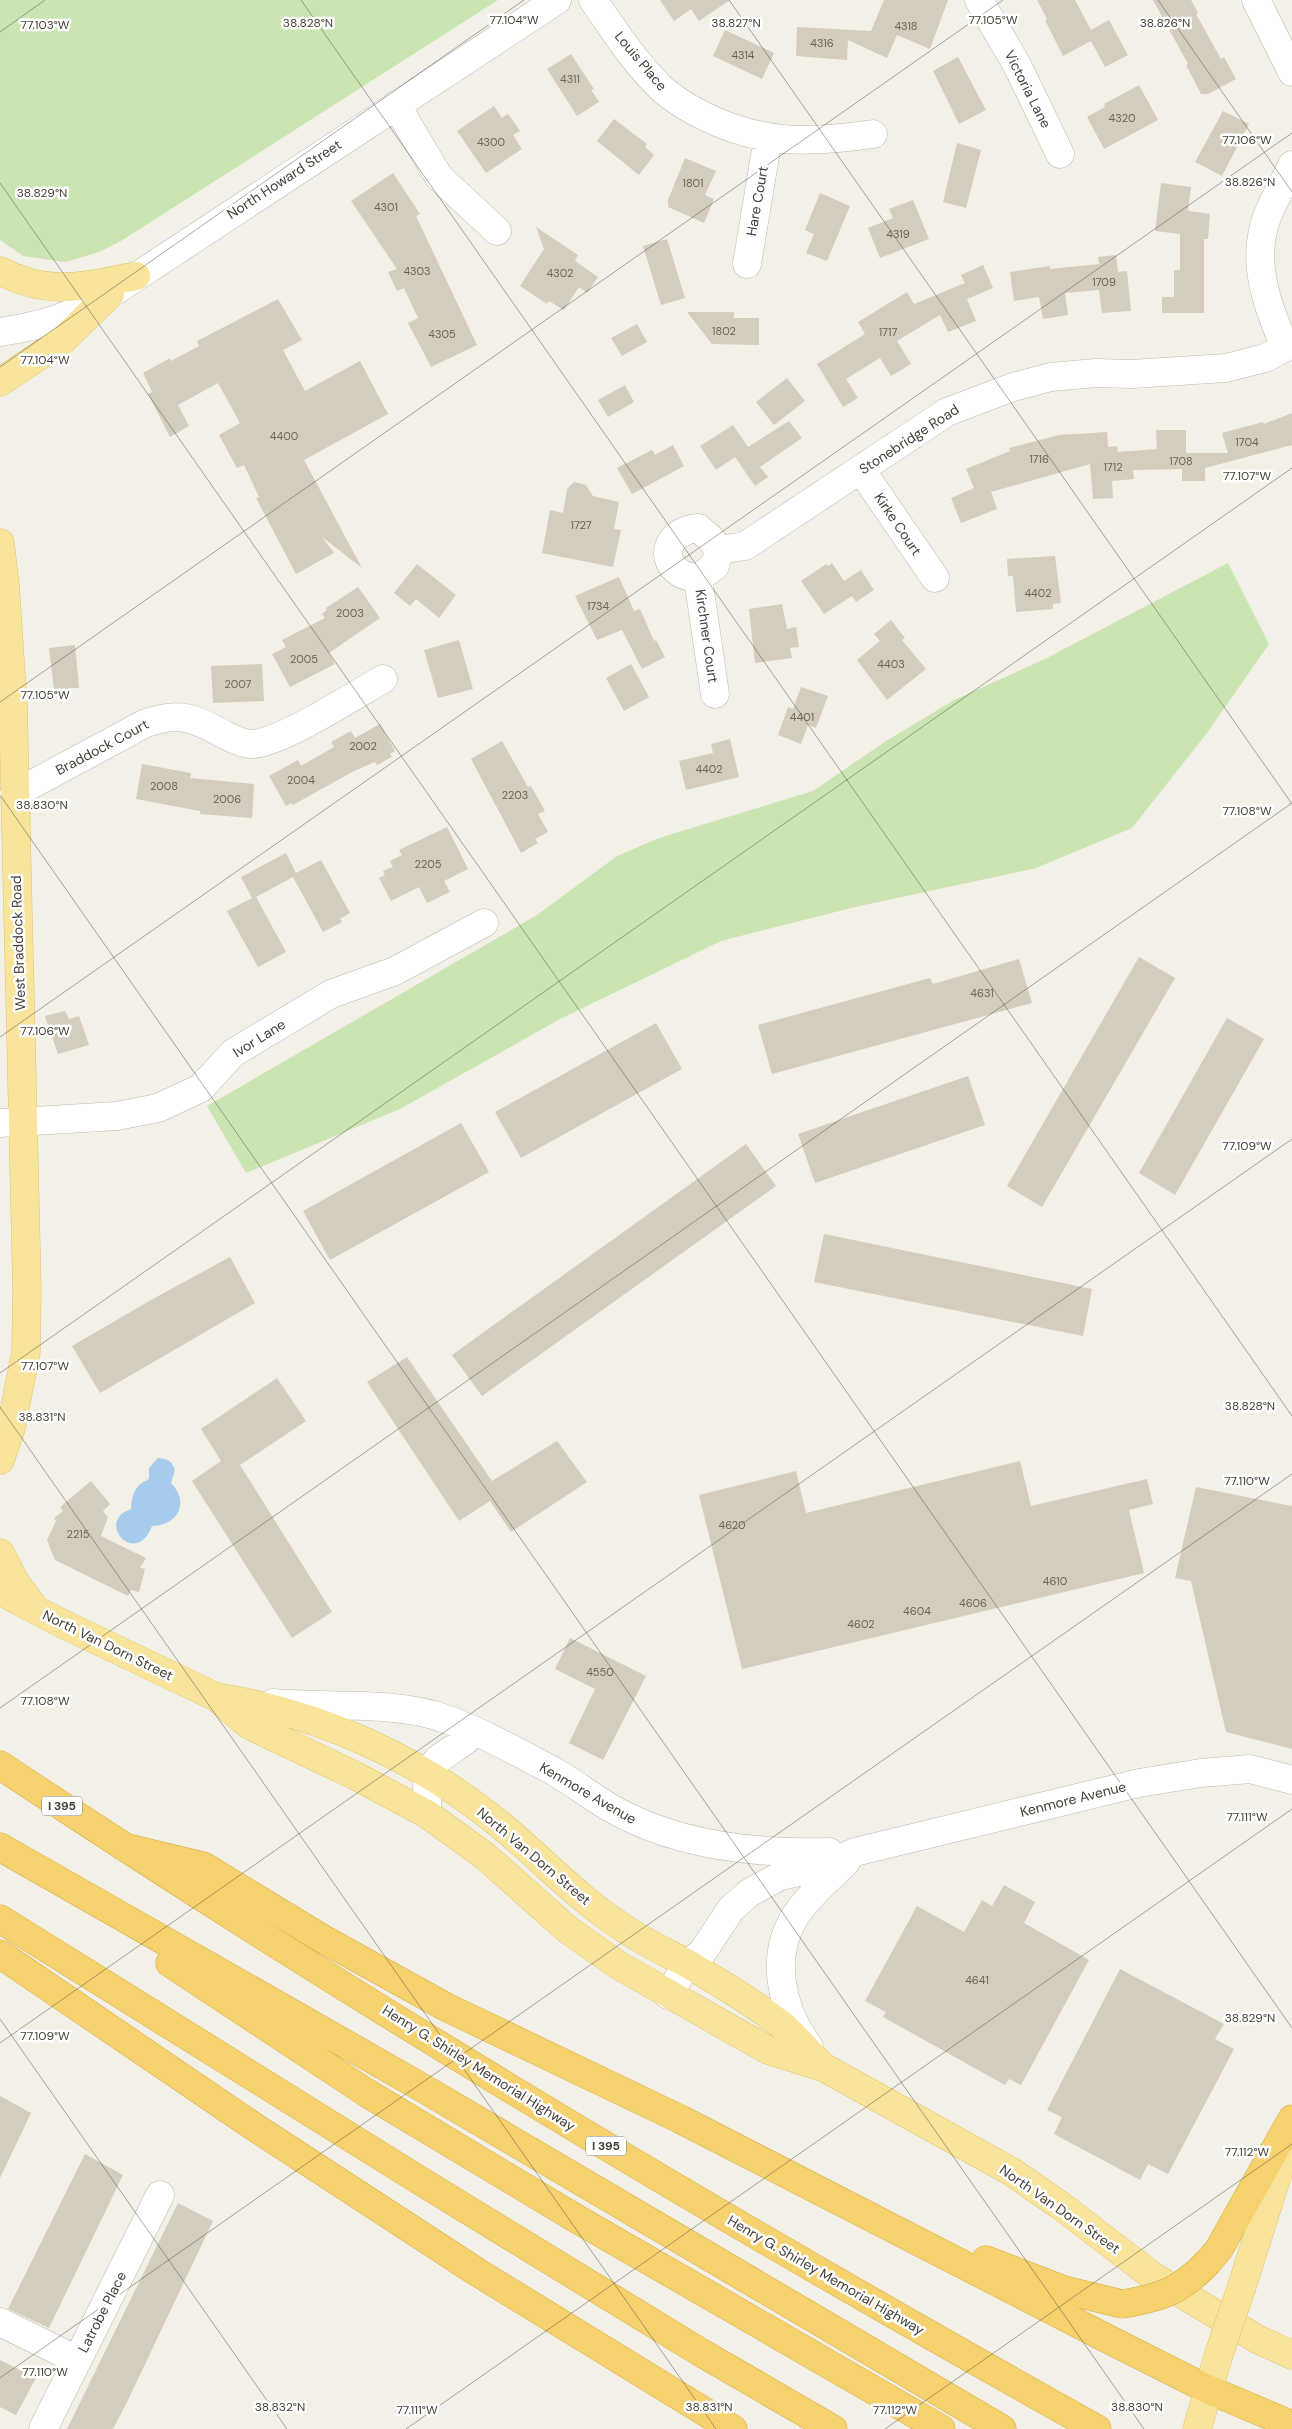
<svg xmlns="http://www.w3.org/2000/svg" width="1292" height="2429" font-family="'DM Sans',sans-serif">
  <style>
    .green { fill: #cae5b2 }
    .water { fill: #a7cbec }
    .building { fill: #d4ccbd }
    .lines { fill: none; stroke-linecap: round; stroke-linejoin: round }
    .minor-casing { stroke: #beb8aa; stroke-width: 29 }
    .major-casing { stroke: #ddc36b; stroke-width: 29 }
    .highway-casing { stroke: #d5a83f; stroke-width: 29 }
    .minor { stroke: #fff; stroke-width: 28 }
    .major { stroke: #f8e49b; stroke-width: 28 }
    .highway { stroke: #f6d26f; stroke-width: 28 }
    .major-bridge-casing { stroke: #ddc36b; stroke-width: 29; stroke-linecap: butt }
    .highway-bridge-casing { stroke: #d5a83f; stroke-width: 29; stroke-linecap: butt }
    .major-bridge { stroke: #f8e49b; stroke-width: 28 }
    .highway-bridge { stroke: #f6d26f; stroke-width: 28 }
    .ticks { fill: none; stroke: #454137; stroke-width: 1; stroke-opacity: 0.45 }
    .labels { text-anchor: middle; stroke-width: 5; stroke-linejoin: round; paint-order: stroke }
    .number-label { font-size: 11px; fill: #696458 }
    .shield { fill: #fff; stroke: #7d7a73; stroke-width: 1 }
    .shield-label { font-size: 12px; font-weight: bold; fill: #454137 }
    .street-label { font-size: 14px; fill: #454137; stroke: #fff }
    .ticks-label { font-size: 12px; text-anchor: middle; fill: #454137; stroke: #fff; stroke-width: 5; stroke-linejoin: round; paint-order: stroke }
  </style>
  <rect width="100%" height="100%" fill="#f3f0e7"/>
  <path class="green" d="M0,0H498L121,241L99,252L66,262L23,256L0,240Z
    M1228,563L1269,644L1207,733L1132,828L1036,868L855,907L721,941L560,1019L400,1109L246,1173L207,1106L537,915L617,856L659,838L813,791L886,741L954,700L1045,659Z"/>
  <path class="water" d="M158,1458C168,1459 172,1461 175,1470L171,1483C190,1502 178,1526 152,1526C136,1569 94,1521 131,1509C132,1494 135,1485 149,1479V1468Z"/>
  <path class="building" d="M660,0H730L699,21L691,9L674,21Z
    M884,0H948L930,49L897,35L887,58L848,40L847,60L796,56L797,27L871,31Z
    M1037,0H1075L1091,30L1109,20L1128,55L1105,67L1091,41L1063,56L1045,20L1047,19Z
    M1153,0H1191L1198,13L1196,14L1221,59L1224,57L1236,79L1208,94H1201L1186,65L1188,64Z
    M725,30L774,53L762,79L713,56Z
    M571,54L594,89L591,90L599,102L577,116L547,69Z
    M958,57L986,110L959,124L933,71Z
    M1139,85L1158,120L1104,149L1087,117L1105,107L1104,104Z
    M494,106L502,118L508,114L520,131L513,135L522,149L486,173L457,131Z
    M1223,111L1249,124L1222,176L1195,162Z
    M614,119L647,144L645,147L654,155L639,175L597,141Z
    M957,143L981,150L966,208L943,202Z
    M685,158L716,171L705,195L714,199L704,223L668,207V200Z
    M393,173L420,214L416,216L477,345L431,367L408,323L418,318L404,288L397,291L388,272L397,269L351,201Z
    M1161,183L1191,187L1188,211L1210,214L1208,239H1204V313H1162V297H1174V270H1180V234L1155,231Z
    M820,193L850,206L827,261L806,253L814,234L805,230Z
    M913,200L929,239L880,258L868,228L893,218L889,209Z
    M536,227L578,255L575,261L598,277L587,293L579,287L564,310L549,301L547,304L520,286L544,249Z
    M667,239L685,298L661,305L643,246Z
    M1116,255L1118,272L1127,271L1131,311L1102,313L1099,290L1065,293L1068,315L1043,319L1039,297L1014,301L1010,272L1050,266V269L1099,264L1098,257Z
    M983,265L993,288L967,299L976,321L948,332L940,315L897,341L911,364L891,376L880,358L846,379L858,398L843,407L817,364L865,334L858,322L907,292L914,304L965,283L961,275Z
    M278,299L302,340L283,350L305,391L360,361L388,414L304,460L362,568L322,537L334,553L296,574L256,498L259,497L244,465L237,468L219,435L240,423L218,383L178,405L189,426L170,437L148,394L152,392L143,373L170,358L171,361L199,346L197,341Z
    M687,312H734V318H759V345L712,344Z
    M637,324L647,342L622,356L611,338Z
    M787,378L805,401L774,425L756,402Z
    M625,385L634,402L608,417L598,400Z
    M1292,413V445L1205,468V481H1182V469L1133,470L1134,479L1112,481L1113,498L1093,499L1090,464L991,492L997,509L961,523L951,498L974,488L966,469L1010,451L1009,448L1059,435L1107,432L1108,447L1117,446L1118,452L1157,449L1156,430H1186V453H1228L1222,433L1263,422L1264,424Z
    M789,421L802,438L760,467L768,477L755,486L735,457L716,470L700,446L733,425L748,447Z
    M673,445L684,466L632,494L617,468L652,450L655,455Z
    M574,482L586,485L593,496L619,502L614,529L621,530L613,567L542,553L550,510L563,513L567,489Z
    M1055,556L1061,603L1053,604V609L1016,612L1013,576H1008L1007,559Z
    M832,563L844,581L861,570L874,590L856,602L852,596L824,614L801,581L826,564L828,566Z
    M417,564L456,595L439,618L416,599L410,606L394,593Z
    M619,577L634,611L640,609L654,641L656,640L665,657L642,669L622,630L597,640L575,596Z
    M358,587L380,618L329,653L335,664L290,687L272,654L286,647L282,640L325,618L322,614L327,610L326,608Z
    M782,604L787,629L796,627L799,647L790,648L792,658L755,663L749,609Z
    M891,620L905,638L902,640L926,669L887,700L857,660L880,641L874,634Z
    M459,640L473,689L438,698L424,650Z
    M75,645L79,688H70L71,695L55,697L49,648Z
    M262,664L264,701L213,703L211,666Z
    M631,664L649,697L624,711L606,678Z
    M801,687L828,696L816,728L808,725L801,744L778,735L788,707L793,709Z
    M380,724L395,751L390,754L392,757L377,765L375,762L354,771L293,805L291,803L286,806L269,776L298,760L301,766L334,747L331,742L351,731L355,738Z
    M730,739L739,777L686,790L679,761L713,753L711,744Z
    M502,741L528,787L531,786L545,811L538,814L548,832L535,839L538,843L521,853L471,759Z
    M142,764L191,773L190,778L254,784L252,818L200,814V811L136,799Z
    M447,827L468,869L444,881L450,892L427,903L419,887L391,901L379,878L385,875L383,871L393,867L390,861L402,855L399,850Z
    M286,853L296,873L321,860L350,913L340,919L342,922L323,932L293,877L256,897L286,952L258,967L227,911L252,898L241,877Z
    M1139,957L1175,978L1042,1207L1007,1186Z
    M1019,959L1032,1003L772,1074L758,1025L930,978L933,984Z
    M65,1011L69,1019L79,1016L89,1045L58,1054L45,1016Z
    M1227,1018L1264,1039L1175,1195L1139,1173Z
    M656,1023L682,1069L521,1158L495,1112Z
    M968,1076L985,1125L815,1183L798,1134Z
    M461,1123L489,1172L330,1260L303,1211Z
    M746,1144L776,1186L482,1396L452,1355Z
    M824,1234L1092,1289L1083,1336L814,1282Z
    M230,1257L255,1303L100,1393L72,1346L151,1300Z
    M407,1357L492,1481L557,1441L587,1482L511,1532L490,1501L459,1521L367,1382Z
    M277,1378L306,1421L240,1465L332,1612L292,1638L192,1481L221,1461L201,1429Z
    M1020,1461L1031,1506L1147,1479L1153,1504L1129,1510L1144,1573L742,1669L699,1495L796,1471L806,1513Z
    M91,1481L110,1504L103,1511L108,1517L101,1536L146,1558L140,1568L145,1569L139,1592L131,1590L128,1596L55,1560L47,1540L56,1521L54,1518L63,1511L60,1507Z
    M1196,1487L1292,1506V1749L1226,1732L1191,1581L1175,1578Z
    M570,1638L646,1676L603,1760L569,1743L595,1689L555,1669Z
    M1004,1885L1035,1902L1024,1923L1089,1960L1021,2085L1009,2079L1005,2085L883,2017L886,2012L865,2001L917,1906L964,1932L982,1900L992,1906Z
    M1120,1969L1224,2024L1215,2039L1234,2049L1168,2174L1148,2164L1140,2180L1054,2134L1062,2117L1047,2110Z
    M0,2096L31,2113L0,2178Z
    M85,2154L123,2175L49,2328L8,2309Z
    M178,2203L213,2221L128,2400L113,2429H67Z
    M0,2360L36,2378L16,2415L0,2407Z"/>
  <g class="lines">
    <g class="minor-casing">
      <path id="minor" d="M593,0C614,30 634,62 661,88C673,99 688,108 702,115C760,145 810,143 873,134
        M979,0L1017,65L1060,154
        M1256,0L1292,72
        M396,105L439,177L497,231
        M747,264L768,138
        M0,332C46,325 69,317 110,294L557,0
        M1285,347C1270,312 1255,274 1262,236C1266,210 1282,188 1292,165
        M861,470L935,578
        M698,528L710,538L719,550L715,566L698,578C659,576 657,532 698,528Z
        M719,550L745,546L947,412L1013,387L1051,377L1096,373L1132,374L1226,368L1265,358L1292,344
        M698,578L715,694
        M14,794L144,724C180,710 196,719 227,736C235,740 244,744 252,744C281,743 355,695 383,679
        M0,1123L117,1116L158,1108L201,1088L233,1053L331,994L395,971L484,923
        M273,1703C328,1708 394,1700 446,1719C480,1731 523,1755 555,1772C576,1784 594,1799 616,1811C680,1846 756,1854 829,1852
        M427,1814C428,1802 425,1781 430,1770C439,1752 463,1748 474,1731
        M668,1995L687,1964L702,1953L731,1909L749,1893L780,1876L823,1867L855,1852L1139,1783L1201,1773L1250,1769L1292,1780
        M809,2047C781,2009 769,1956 796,1915C810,1894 829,1879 846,1862
        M0,2322L77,2360
        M43,2429L160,2195"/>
    </g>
    <g class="major-casing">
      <path id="major" d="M0,271C51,297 83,286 136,276
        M0,382L63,340L110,294
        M0,543L5,585L13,705L27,1290L26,1352L11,1428L0,1460
        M0,1553L15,1582L32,1605
        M0,1591L61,1623L216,1697L249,1725L354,1775L427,1814L485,1856L567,1929L618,1965L768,2050L825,2068L1012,2172L1061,2206L1154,2277L1257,2339L1292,2355
        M216,1697C320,1713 422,1760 503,1827C543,1861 578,1898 622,1927C643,1942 666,1952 688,1964C720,1983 754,2003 783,2026C796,2038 808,2051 820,2064
        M1242,2286L1289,2138
        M1197,2429L1218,2357"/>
    </g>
    <g class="highway-casing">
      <path id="highway" d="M0,1765C356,2002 724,2221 1097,2429
        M0,1847L421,2087L1002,2429
        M124,1847L203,1866L323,1939L446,2007L680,2119L1110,2340L1207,2389L1292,2425
        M0,1919L419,2180L700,2352L833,2429
        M0,1954L256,2128L477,2272L733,2429
        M170,1963L367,2093L577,2219L941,2429
        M986,2260L1064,2290L1122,2304
        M1208,2262L1219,2249L1292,2119"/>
    </g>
    <use href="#minor" class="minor"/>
    <use href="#major" class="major"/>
    <use href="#highway" class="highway"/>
    <g class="major-bridge-casing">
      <path id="major-bridge" d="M1218,2357L1242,2286"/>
    </g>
    <g class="highway-bridge-casing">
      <path id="highway-bridge" d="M1122,2304C1160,2298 1181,2291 1208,2262"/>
    </g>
    <use href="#major-bridge" class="major-bridge"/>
    <use href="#highway-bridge" class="highway-bridge"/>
  </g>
  <path class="ticks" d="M301,0L1292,1416M729,0L1292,804M1158,0L1292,192M0,32L45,0M0,183L1292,2028M0,367L524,0M0,702L1003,0M0,795L1144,2429M0,1037L1292,133M0,1373L1292,468M0,1407L716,2429M0,1708L1292,803M0,2019L287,2429M0,2043L1292,1139M0,2378L1292,1474M406,2429L1292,1809M885,2429L1292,2144"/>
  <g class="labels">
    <g class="number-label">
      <text x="906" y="30">4318</text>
      <text x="822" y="47">4316</text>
      <text x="743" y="59">4314</text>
      <text x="570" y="83">4311</text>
      <text x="1122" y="122">4320</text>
      <text x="491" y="146">4300</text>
      <text x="693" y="187">1801</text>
      <text x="386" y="211">4301</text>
      <text x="898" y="238">4319</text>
      <text x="417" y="275">4303</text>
      <text x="560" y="277">4302</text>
      <text x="1104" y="286">1709</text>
      <text x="724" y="335">1802</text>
      <text x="888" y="336">1717</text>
      <text x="442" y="338">4305</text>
      <text x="284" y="440">4400</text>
      <text x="1247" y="446">1704</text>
      <text x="1039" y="463">1716</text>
      <text x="1181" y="465">1708</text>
      <text x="1113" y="471">1712</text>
      <text x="581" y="529">1727</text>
      <text x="1038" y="597">4402</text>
      <text x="598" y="610">1734</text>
      <text x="350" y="617">2003</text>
      <text x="304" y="663">2005</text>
      <text x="891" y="668">4403</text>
      <text x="238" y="688">2007</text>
      <text x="802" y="721">4401</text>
      <text x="363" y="750">2002</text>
      <text x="709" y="773">4402</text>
      <text x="301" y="784">2004</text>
      <text x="164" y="790">2008</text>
      <text x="515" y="799">2203</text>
      <text x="227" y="803">2006</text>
      <text x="428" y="868">2205</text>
      <text x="982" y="997">4631</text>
      <text x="732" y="1529">4620</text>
      <text x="78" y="1538">2215</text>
      <text x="1055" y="1585">4610</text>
      <text x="973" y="1607">4606</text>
      <text x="917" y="1615">4604</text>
      <text x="861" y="1628">4602</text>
      <text x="600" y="1676">4550</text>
      <text x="977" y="1984">4641</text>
    </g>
    <g class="shield">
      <rect x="42" y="1796.5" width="40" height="19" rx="4"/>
      <rect x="586" y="2136.5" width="40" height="19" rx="4"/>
    </g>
    <g class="shield-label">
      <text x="62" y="1810">I 395</text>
      <text x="606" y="2150">I 395</text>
    </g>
    <g class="street-label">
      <text transform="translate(641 61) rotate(50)" y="5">Louis Place</text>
      <text transform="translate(1028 89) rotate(63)" y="5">Victoria Lane</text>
      <text transform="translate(284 179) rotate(-33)" y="5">North Howard Street</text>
      <text transform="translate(757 201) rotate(-80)" y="5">Hare Court</text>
      <text transform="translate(909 439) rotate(-33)" y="5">Stonebridge Road</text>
      <text transform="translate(898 524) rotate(56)" y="5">Kirke Court</text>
      <text transform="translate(707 636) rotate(82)" y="5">Kirchner Court</text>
      <text transform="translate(102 747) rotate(-28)" y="5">Braddock Court</text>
      <text transform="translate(18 943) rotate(-92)" y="5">West Braddock Road</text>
      <text transform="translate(259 1038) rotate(-32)" y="5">Ivor Lane</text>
      <text transform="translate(108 1645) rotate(26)" y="5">North Van Dorn Street</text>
      <text transform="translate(588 1793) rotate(30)" y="5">Kenmore Avenue</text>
      <text transform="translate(1073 1799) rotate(-14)" y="5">Kenmore Avenue</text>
      <text transform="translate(534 1856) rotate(40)" y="5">North Van Dorn Street</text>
      <text transform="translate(479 2068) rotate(32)" y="5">Henry G. Shirley Memorial Highway</text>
      <text transform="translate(1060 2209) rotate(35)" y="5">North Van Dorn Street</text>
      <text transform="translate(826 2275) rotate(30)" y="5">Henry G. Shirley Memorial Highway</text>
      <text transform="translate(102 2312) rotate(-63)" y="5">Latrobe Place</text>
    </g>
  </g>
  <g class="ticks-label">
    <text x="514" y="24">77.104°W</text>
    <text x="993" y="24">77.105°W</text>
    <text x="1165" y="27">38.826°N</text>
    <text x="308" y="27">38.828°N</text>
    <text x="736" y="27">38.827°N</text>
    <text x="45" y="29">77.103°W</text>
    <text x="1247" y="144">77.106°W</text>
    <text x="1250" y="186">38.826°N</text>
    <text x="42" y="197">38.829°N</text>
    <text x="45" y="364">77.104°W</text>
    <text x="1247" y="480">77.107°W</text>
    <text x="45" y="699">77.105°W</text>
    <text x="42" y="809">38.830°N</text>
    <text x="1247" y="815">77.108°W</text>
    <text x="45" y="1035">77.106°W</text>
    <text x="1247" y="1150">77.109°W</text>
    <text x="45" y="1370">77.107°W</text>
    <text x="1250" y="1410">38.828°N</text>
    <text x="42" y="1421">38.831°N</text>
    <text x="1247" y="1485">77.110°W</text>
    <text x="45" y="1705">77.108°W</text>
    <text x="1247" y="1821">77.111°W</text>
    <text x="1250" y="2022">38.829°N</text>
    <text x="45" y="2040">77.109°W</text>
    <text x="1247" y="2156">77.112°W</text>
    <text x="45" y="2376">77.110°W</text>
    <text x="280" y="2411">38.832°N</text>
    <text x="709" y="2411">38.831°N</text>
    <text x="1137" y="2411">38.830°N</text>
    <text x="417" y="2414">77.111°W</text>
    <text x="895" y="2414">77.112°W</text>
  </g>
</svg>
